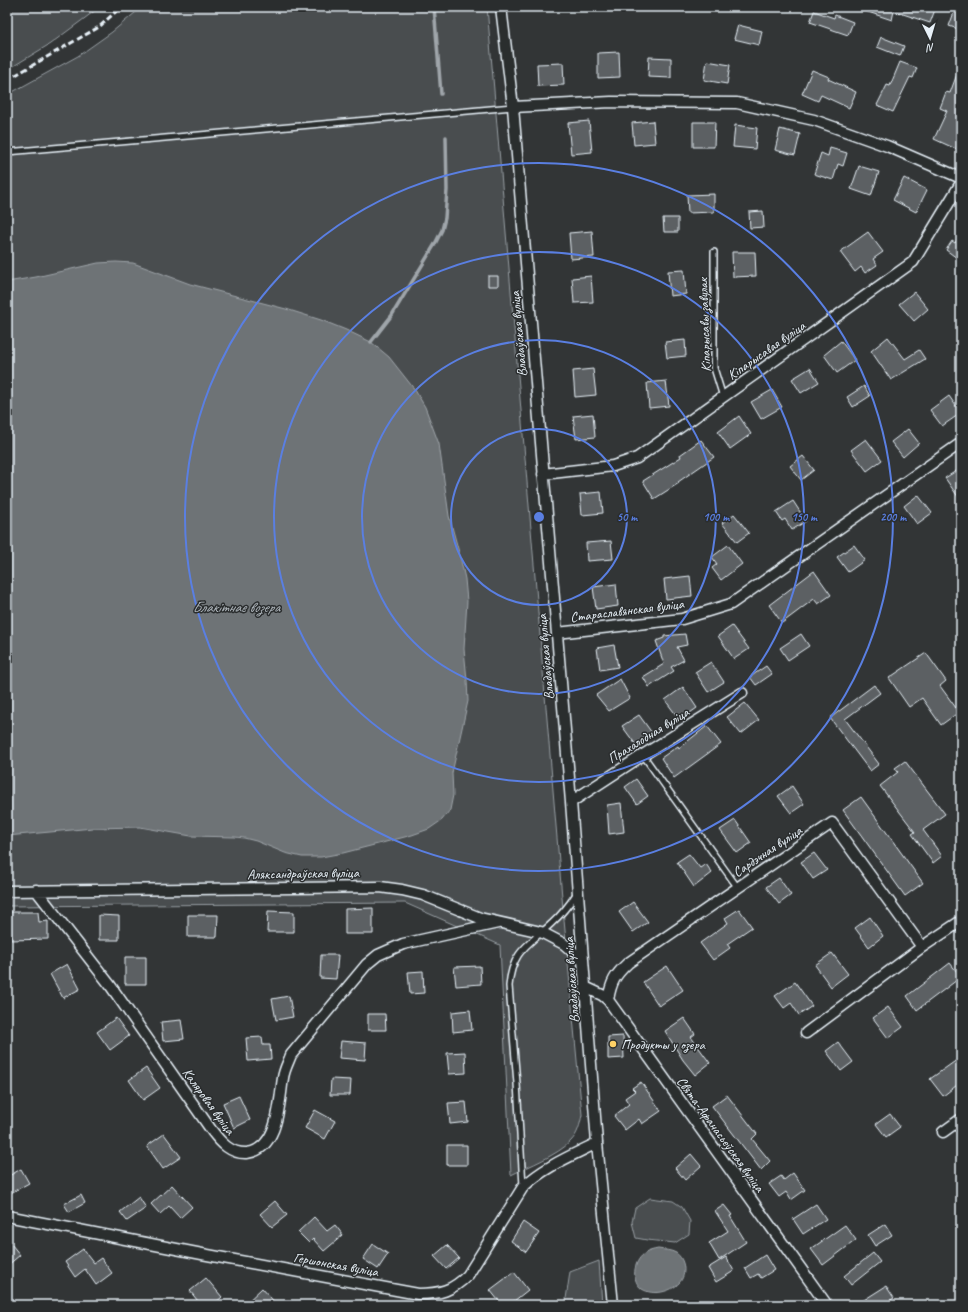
<svg xmlns="http://www.w3.org/2000/svg" width="968" height="1312" font-family="Caveat,sans-serif">
  <style>
    .green { fill: #494d4f; stroke: #989fa4 }
    .water { fill: #6e7376; stroke: #9fa5aa }
    .lines { fill: none; stroke-linecap: round; stroke-linejoin: round }
    .stream { stroke: #9fa5aa; stroke-width: 3.5 }
    .building { fill: #5c6063; stroke: #e8f1f8 }
    .service-casing { stroke: #e8f1f8; stroke-width: 8 }
    .minor-casing { stroke: #e8f1f8; stroke-width: 13 }
    .service { stroke: #2a2d2e; stroke-width: 5 }
    .minor { stroke: #2a2d2e; stroke-width: 10 }
    .rail { stroke: #e8f1f8; stroke-width: 3; stroke-dasharray: 6 3; stroke-linecap: butt }
    .ring { fill: none; stroke: #5a7fe2; stroke-width: 2 }
    .poi-dot { fill: #ffd166; stroke: #2a2d2e; stroke-width: 1.5 }
    .labels { text-anchor: middle; stroke-width: 3; stroke-linejoin: round; paint-order: stroke }
    .street-label { font-size: 14px; fill: #e8f1f8; stroke: #2a2d2e }
    .poi-label { font-size: 14px; fill: #e8f1f8; stroke: #2a2d2e; text-anchor: start }
    .water-label { font-size: 15px; font-style: italic; fill: #b1b8be; stroke: #2a2d2e }
    .centre { fill: #5a7fe2; stroke: #2a2d2e; stroke-width: 2 }
    .ring-label { font-size: 12px; text-anchor: middle; font-weight: bold; fill: #5a7fe2; stroke: #2a2d2e; stroke-width: 3; stroke-linejoin: round; paint-order: stroke }
  </style>
  <rect width="100%" height="100%" fill="#323536"/>
  <filter id="ink" filterUnits="userSpaceOnUse"><feTurbulence type="fractalNoise" baseFrequency=".025" numOctaves="2"/><feDisplacementMap in="SourceGraphic" scale="8" xChannelSelector="R" yChannelSelector="G"/><feConvolveMatrix kernelMatrix="1 2 1 2 8 2 1 2 1" color-interpolation-filters="sRGB"/></filter>
  <g filter="url(#ink)">
    <path class="green" d="M7,7H100L50,44L7,70Z
      M142,7H487L563,909L582,1115C580,1124 578,1134 571,1141C558,1155 529,1166 511,1175L500,945L405,903L7,906V95L78,56L112,32Z
      M650,1198L673,1201L682,1207L690,1221L689,1234L675,1243L647,1240L636,1238L632,1222L635,1208Z
      M599,1261L602,1305H567L566,1299L570,1272Z"/>
    <path class="water" d="M116,262L133,263L190,284L286,309L321,320L346,330L371,342L389,357L415,390L425,407L439,444L449,516L460,556L465,579L467,601L464,649L467,680L468,701L452,773L453,795L450,810L442,820L429,829L412,835L382,843L343,853L321,857H302L285,853L256,841L244,838L235,837L191,836L140,827L93,828L7,836V282L36,277L98,263Z
      M658,1249C664,1250 671,1250 676,1253C685,1259 687,1275 679,1283C671,1292 653,1296 642,1289C631,1281 633,1262 644,1254C648,1251 653,1250 658,1249Z"/>
    <g class="lines">
      <path class="stream" d="M434,7L441,94
        M371,342L392,315L435,244L442,230L445,218L447,190L446,137"/>
    </g>
    <path class="building" d="M860,7H936L930,23L894,11L892,20L859,9Z
      M956,7H961V30L949,26Z
      M814,11L834,18L835,15L853,22L848,35L810,22Z
      M738,25L762,31L759,45L734,39Z
      M881,37L904,46L900,56L877,47Z
      M619,52L620,77L598,78V53Z
      M649,57L671,58V78L648,77Z
      M707,61L730,65L727,84L704,80Z
      M900,62L917,68L913,78L910,77L893,112L877,105L887,85L890,86Z
      M563,63L564,85L538,86L537,64Z
      M960,66L961,138L956,149L934,139L947,111L940,108L946,92L950,93Z
      M812,70L829,77L828,79L856,92L849,108L821,95L818,101L802,94Z
      M589,121L592,152L571,154L568,123Z
      M653,121L655,143L634,145L632,123Z
      M693,122H715L714,147H693Z
      M735,125L757,128L755,149L733,147Z
      M780,129L800,134L795,155L775,150Z
      M830,148L847,153L843,166L838,164L833,180L814,174L821,153L828,156Z
      M859,166L879,172L871,196L851,189Z
      M904,178L927,190L916,212L893,200Z
      M714,194V212L688,213L687,195Z
      M763,211L764,227L750,228L749,212Z
      M663,218H678V232H664Z
      M592,231L594,257L571,259L569,233Z
      M868,232L883,252L873,259L877,265L865,273L861,267L855,272L840,252Z
      M961,234V261L946,250L952,241L955,243Z
      M732,252H755L756,276L733,277Z
      M684,270L686,294L670,296L668,271Z
      M488,276H498V286H488Z
      M591,276L593,302L574,303L572,278Z
      M914,292L928,309L914,321L899,304Z
      M888,337L905,359L919,350L925,359L891,380L871,351Z
      M685,340L686,356L667,358L665,342Z
      M841,341L855,360L837,373L824,355Z
      M810,368L819,382L801,393L792,379Z
      M593,369L596,395L575,397L573,371Z
      M666,381L669,406L649,408L647,383Z
      M864,386L870,396L853,407L847,397Z
      M772,390L782,407L761,419L751,402Z
      M949,396L961,413L942,426L930,410Z
      M593,414L595,437L576,439L573,416Z
      M739,416L751,434L730,449L718,432Z
      M908,429L919,443L903,457L891,442Z
      M866,439L882,460L867,471L851,450Z
      M701,440L714,457L678,482L679,483L654,499L643,481L681,457L680,455Z
      M803,456L814,470L801,480L790,466Z
      M961,468V501L945,478Z
      M601,492L603,513L582,515L580,494Z
      M918,495L932,513L917,524L904,506Z
      M793,501L806,521L792,530L785,519L782,521L776,512Z
      M734,514L749,533L737,542L722,523Z
      M611,541L613,559L587,561L586,543Z
      M728,545L742,564L721,580L712,568L717,564L712,557Z
      M854,545L865,560L848,572L837,557Z
      M814,571L831,595L818,604L814,599L782,623L769,605Z
      M690,576L692,596L666,599L664,579Z
      M616,584L618,606L596,609L593,587Z
      M732,626L749,649L734,659L718,636Z
      M685,634L687,645L677,647L684,660L671,667L674,671L649,687L643,677L664,664L656,641L664,638V636Z
      M801,634L809,646L788,660L780,648Z
      M614,645L618,667L600,670L597,648Z
      M926,653L946,681L940,686L959,712L941,725L922,698L909,707L889,678Z
      M711,662L724,682L708,692L695,672Z
      M766,666L772,674L756,685L750,677Z
      M620,679L630,698L609,711L596,695Z
      M874,685L880,693L845,719L879,764L870,771L830,718Z
      M683,687L697,708L680,720L665,700Z
      M745,703L759,720L741,734L727,717Z
      M639,715L652,733L636,745L622,726Z
      M707,726L721,744L674,778L661,758L678,746L679,748Z
      M905,761L945,814L923,830L942,856L933,863L912,834L915,832L880,786L898,772L895,768Z
      M636,779L648,796L637,804L625,787Z
      M792,786L804,804L791,813L778,796Z
      M861,797L923,883L905,896L843,810Z
      M621,803L624,832L609,834L607,805Z
      M735,820L751,843L737,853L720,830Z
      M814,853L827,870L813,879L801,862Z
      M689,854L700,868L706,864L712,873L694,887L677,862Z
      M779,878L791,895L779,904L766,887Z
      M633,902L648,922L633,932L619,912Z
      M373,908V934H345V909Z
      M739,909L752,927L727,944L730,948L713,960L700,943L728,923L725,918Z
      M268,911L294,912V932H267Z
      M10,912H38L39,922L48,921V939L11,940Z
      M99,915L119,916V940H99Z
      M188,915H218L217,937H188Z
      M870,917L883,936L869,947L855,928Z
      M832,953L848,974L831,987L815,965Z
      M321,955H338L336,979L320,978Z
      M125,957H146V984H125Z
      M950,963L961,977L917,1010L907,996Z
      M67,964L80,989L63,998L50,974Z
      M480,966L481,984L456,986L454,967Z
      M667,966L683,990L659,1006L643,982Z
      M423,971L424,993L410,994L408,972Z
      M795,982L812,1006L799,1015L791,1003L784,1008L775,996Z
      M289,996L293,1017L276,1020L272,999Z
      M888,1007L903,1027L888,1038L873,1018Z
      M470,1010L472,1030L453,1032L452,1012Z
      M368,1014H385L386,1030H368Z
      M116,1018L129,1036L110,1050L97,1032Z
      M684,1018L695,1034L691,1037L710,1063L695,1075L683,1060L665,1031Z
      M181,1020L184,1039L163,1041L161,1022Z
      M623,1036L624,1058L608,1059V1037Z
      M262,1037L263,1045H270L271,1059L248,1061L246,1038Z
      M341,1041L366,1043L365,1060L339,1058Z
      M838,1042L853,1062L841,1071L826,1051Z
      M465,1052L466,1073L449,1074L447,1053Z
      M961,1057V1082L943,1096L930,1079Z
      M146,1068L160,1088L143,1100L129,1080Z
      M331,1079L351,1080L350,1095H330Z
      M641,1082L661,1111L642,1124L639,1119L625,1130L614,1116L629,1104L625,1098L635,1091L632,1088Z
      M727,1095L757,1134L752,1139L770,1161L761,1170L712,1106Z
      M239,1096L250,1120L234,1128L223,1103Z
      M466,1102L468,1122L450,1124L448,1103Z
      M315,1110L335,1121L325,1139L305,1128Z
      M890,1114L900,1127L886,1137L876,1124Z
      M164,1134L181,1157L163,1169L147,1146Z
      M447,1145H467V1165H447Z
      M691,1154L701,1166L685,1180L675,1168Z
      M21,1169L29,1183L7,1195V1177Z
      M793,1173L805,1190L791,1200L786,1192L779,1197L769,1184L781,1176L784,1180Z
      M172,1185L192,1207L180,1218L169,1206L160,1214L151,1204Z
      M81,1195L85,1203L69,1212L64,1204Z
      M139,1197L146,1208L127,1221L120,1212Z
      M275,1201L287,1215L272,1227L260,1214Z
      M816,1204L826,1219L803,1234L793,1219Z
      M724,1205L732,1215L730,1216L746,1242L719,1260L709,1243L728,1231L715,1211Z
      M314,1217L327,1231L335,1225L343,1235L324,1251L313,1239L309,1243L298,1232Z
      M523,1222L539,1233L526,1252L511,1241Z
      M885,1224L892,1235L875,1246L868,1235Z
      M845,1225L856,1240L823,1265L811,1249Z
      M7,1239L20,1255L7,1266Z
      M373,1244L388,1254L378,1269L363,1259Z
      M447,1245L459,1258L446,1269L434,1256Z
      M83,1249L94,1263L101,1258L112,1273L96,1285L85,1269L75,1277L65,1262Z
      M873,1253L880,1262L851,1285L844,1276Z
      M765,1255L774,1270L761,1278L758,1274L751,1278L745,1268Z
      M726,1257L734,1271L716,1282L708,1268Z
      M514,1272L528,1290L509,1305H502L490,1290Z
      M206,1278L222,1297L213,1305H201L190,1291Z
      M886,1286L894,1298L883,1305H856Z
      M262,1288L277,1305H244Z"/>
    <g class="lines">
      <g class="service-casing">
        <path id="service" d="M7,152L513,107
          M714,252V368L723,397
          M643,755L738,888
          M523,1186L517,1083L509,986C512,950 529,945 552,923C562,914 569,905 576,894"/>
      </g>
      <g class="minor-casing">
        <path id="minor" d="M501,7L513,107L571,802L597,1143L613,1305
          M513,107L611,102L737,103L814,120L887,146L961,178
          M543,474L613,466L637,458L913,262L961,183
          M557,633L682,619L731,604L961,443
          M571,802L643,755L742,693
          M36,890L110,985L212,1131C221,1143 231,1154 247,1153C279,1149 279,1102 283,1078C284,1070 288,1063 291,1055L367,964L378,955L403,944L498,923
          M7,891L380,887L402,890L423,895L480,918L541,932L564,944L583,961
          M585,987L602,995L608,1000L827,1305
          M608,1000C611,982 615,975 628,963L832,823L922,947
          M806,1033L922,947L961,921
          M943,1132L961,1119
          M7,1216L202,1254L418,1294C440,1294 452,1291 468,1275L523,1187C544,1167 571,1156 597,1143"/>
      </g>
      <use href="#service" class="service"/>
      <use href="#minor" class="minor"/>
      <path class="rail" d="M7,80L99,27L121,7"/>
    </g>
  </g>
  <g class="ring">
    <circle cx="539" cy="517" r="88"/>
    <circle cx="539" cy="517" r="177"/>
    <circle cx="539" cy="517" r="265"/>
    <circle cx="539" cy="517" r="354"/>
  </g>
  <circle class="poi-dot" cx="613" cy="1044" r="4"/>
  <g class="labels">
    <g class="street-label">
      <text transform="translate(704 325) rotate(-92)" y="5">Кіпарысавы завулак</text>
      <text transform="translate(518 334) rotate(-95)" y="5">Владаўская вуліца</text>
      <text transform="translate(766 350) rotate(-35)" y="5">Кіпарысавая вуліца</text>
      <text transform="translate(627 610) rotate(-7)" y="5">Стараславянская вуліца</text>
      <text transform="translate(545 657) rotate(-95)" y="5">Владаўская вуліца</text>
      <text transform="translate(648 735) rotate(-32)" y="5">Прахалодная вуліца</text>
      <text transform="translate(767 851) rotate(-34)" y="5">Сардэчная вуліца</text>
      <text transform="translate(303 873) rotate(-1)" y="5">Аляксандраўская вуліца</text>
      <text transform="translate(571 980) rotate(-94)" y="5">Владаўская вуліца</text>
      <text transform="translate(209 1101) rotate(54)" y="5">Каляровая вуліца</text>
      <text transform="translate(721 1134) rotate(54)" y="5">Свята-Афанасьеўская вуліца</text>
      <text transform="translate(336 1264) rotate(10)" y="5">Гершонская вуліца</text>
    </g>
    <g class="poi-label">
      <text x="621" y="1049">Продукты у озера</text>
    </g>
    <g class="water-label">
      <text x="236" y="612">Блакітнае возера</text>
    </g>
  </g>
  <circle cx="539" cy="517" r="6" class="centre"/>
  <g class="ring-label">
    <text x="627" y="521">50 m</text>
    <text x="716" y="521">100 m</text>
    <text x="804" y="521">150 m</text>
    <text x="893" y="521">200 m</text>
  </g>
  <rect width="968" height="1312" fill="none" stroke="#2a2d2e" stroke-width="24"/>
  <rect x="12" y="12" width="944" height="1288" fill="none" stroke="#e8f1f8" stroke-width="1.5" filter="url(#ink)"/>
  <g transform="translate(930 38) rotate(175)" stroke="#2a2d2e" stroke-width="3" paint-order="stroke">
  <path d="M0-3L7 15L0 10L-7 15Z" fill="#e8f1f8"/>
  <text y="-6" font-size="11" font-weight="bold" text-anchor="middle" fill="#e8f1f8">N</text>
  </g>
</svg>
